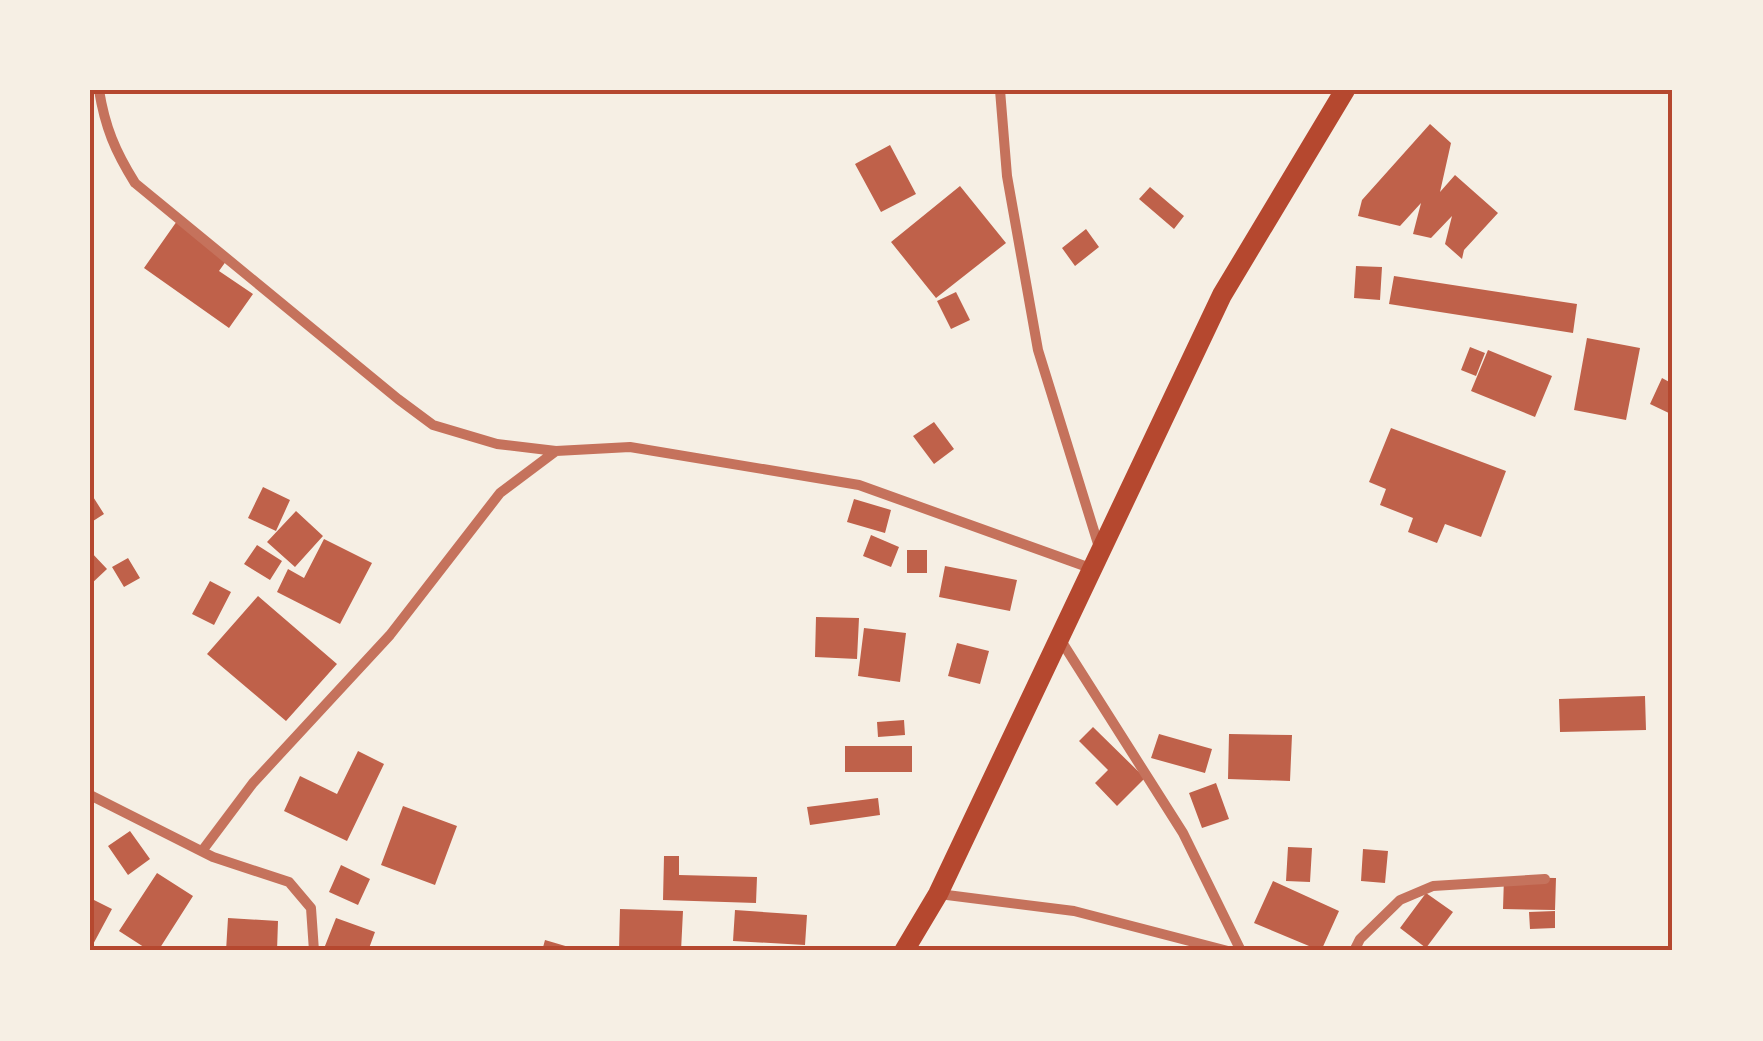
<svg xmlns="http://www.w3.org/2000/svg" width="1763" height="1041" font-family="Overpass,sans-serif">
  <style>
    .building { fill: #bf614a }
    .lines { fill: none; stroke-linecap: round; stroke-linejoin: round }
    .minor { stroke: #c5725c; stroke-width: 10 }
    .primary { stroke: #b5482f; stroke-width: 20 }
    .neatline { fill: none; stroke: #b5482f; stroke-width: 4 }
  </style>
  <rect width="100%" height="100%" fill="#f6efe4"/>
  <path class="building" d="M1430,124L1451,143L1440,192L1455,175L1498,213L1464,250L1462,259L1445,244L1452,216L1431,238L1413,234L1421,203L1400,226L1358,216L1362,200Z
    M890,145L916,194L881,212L855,164Z
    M960,186L1006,243L936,298L891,242Z
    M1150,187L1184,216L1174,229L1139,199Z
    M177,221L229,257L219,271L253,294L229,328L144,268Z
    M1086,229L1099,247L1075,266L1062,248Z
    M1356,266L1382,267L1380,300L1354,298Z
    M1394,276L1577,304L1573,333L1389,304Z
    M956,292L970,320L951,329L937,301Z
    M1587,338L1640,348L1626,420L1574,410Z
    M1470,347L1485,353L1476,376L1461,370Z
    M1488,350L1552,376L1535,417L1471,391Z
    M1662,378L1673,384V415L1650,404Z
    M934,422L954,449L934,464L913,436Z
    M1391,428L1506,471L1481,537L1445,524L1437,543L1408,532L1413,518L1380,505L1386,489L1369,482Z
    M263,487L290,500L276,531L248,518Z
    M90,492L104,514L90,523Z
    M854,499L891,510L885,533L847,522Z
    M296,511L323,536L295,567L267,542Z
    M871,535L899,547L891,567L863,556Z
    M324,539L372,563L340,624L277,592L288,569L304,578Z
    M257,545L282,561L270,580L244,564Z
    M907,550H927V573H907Z
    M90,551L107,569L90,585Z
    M128,558L140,578L124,587L112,567Z
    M945,566L1017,580L1010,611L939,597Z
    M210,581L231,592L214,625L192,614Z
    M258,596L337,664L286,721L207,654Z
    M816,617L859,618L857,659L815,657Z
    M864,628L906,633L900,682L858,676Z
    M957,643L989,651L980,684L948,676Z
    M1645,696L1646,730L1560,732L1559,699Z
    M904,720L905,735L878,737L877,722Z
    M1093,727L1145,778L1117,806L1095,783L1108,770L1079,741Z
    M1159,734L1212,749L1205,773L1151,758Z
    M1229,734L1292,735L1290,781L1228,779Z
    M845,746H912V772H845Z
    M358,751L384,764L347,841L284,811L300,776L337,794Z
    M1216,783L1229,819L1202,828L1189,793Z
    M878,798L880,815L810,825L807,807Z
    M403,806L457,826L435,885L381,865Z
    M130,831L150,859L128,875L108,846Z
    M1288,847L1312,848L1310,882L1286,881Z
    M1363,849L1388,851L1385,883L1361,881Z
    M664,856H679V875L757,877L756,903L663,900Z
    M341,865L370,879L358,905L329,892Z
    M157,873L193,896L158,951H150L119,931Z
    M1504,877L1556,878L1555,910L1503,909Z
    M1273,881L1339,911L1321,951L1254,923Z
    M1426,893L1453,912L1426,948L1400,928Z
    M90,898L112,909L90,950Z
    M620,909L683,911L681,951H619Z
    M735,910L807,915L805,945L733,941Z
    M1555,911V928L1530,929L1529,912Z
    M228,918L278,921L277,951H226Z
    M336,918L375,932L368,951H323Z
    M545,940L579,950L578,951H542Z"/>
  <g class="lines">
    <path class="minor" d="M99,90C105,127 115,151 135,183L398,399L433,425L497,444L556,451L630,447L859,485L1093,569
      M1000,90L1007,176L1038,350L1099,547
      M1060,639L1183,833L1241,951
      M90,795L213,857L289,882L311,908L314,951
      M202,851L253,783L390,635L500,493L556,451
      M939,894L1074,911L1228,951
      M1354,951L1360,939L1400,900L1433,886L1545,879"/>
    <path class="primary" d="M904,951L938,894L1222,295L1345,90"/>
  </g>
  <rect width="1763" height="1041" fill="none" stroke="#f6efe4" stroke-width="185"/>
  <rect x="92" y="92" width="1578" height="856" class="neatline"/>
</svg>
